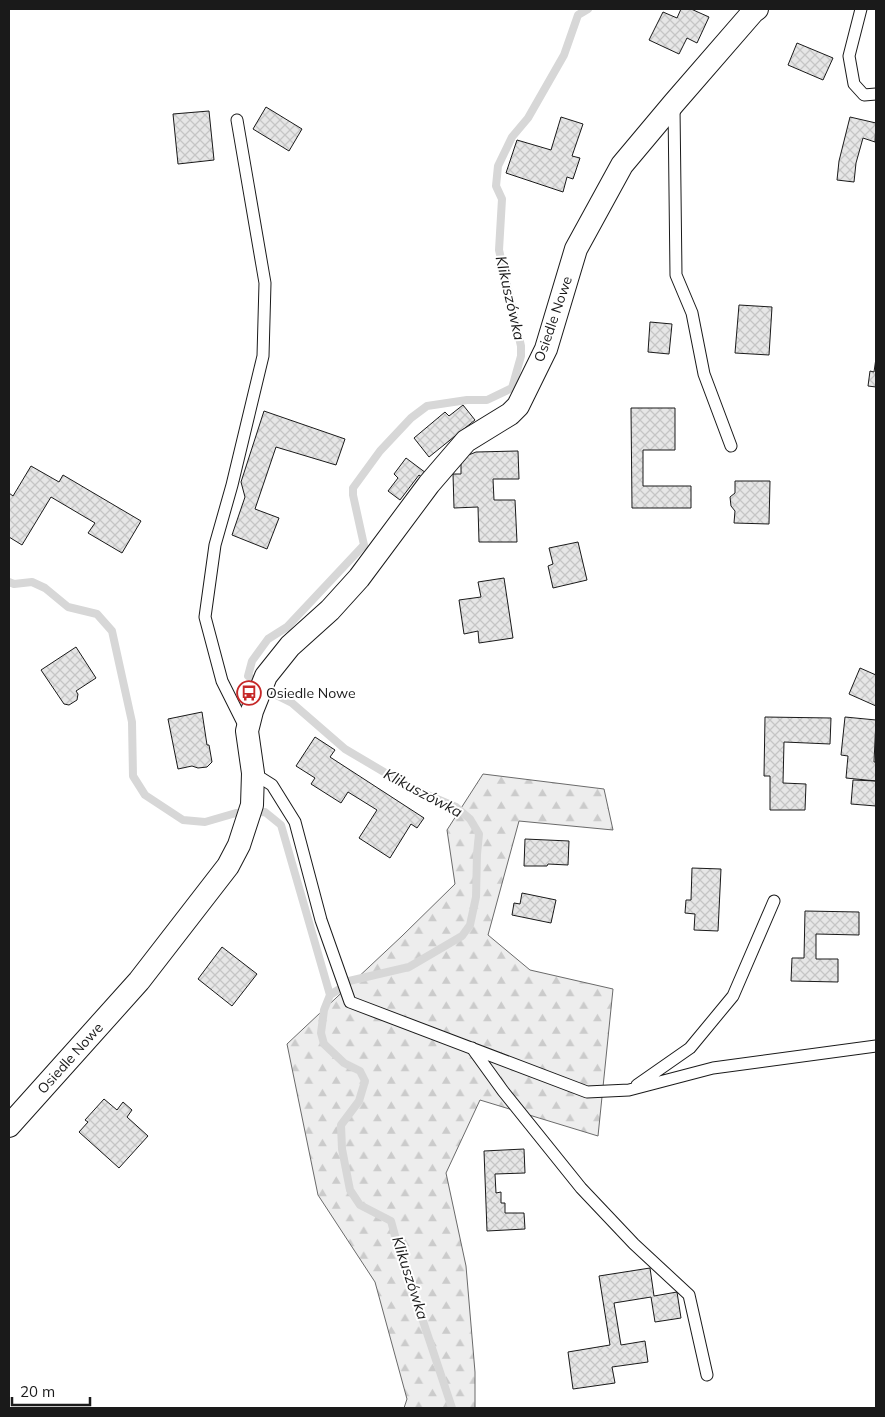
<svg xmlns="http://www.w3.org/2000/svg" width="885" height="1417" font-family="Mulish,sans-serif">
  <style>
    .forest { fill: url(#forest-firs); stroke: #6a6a6a }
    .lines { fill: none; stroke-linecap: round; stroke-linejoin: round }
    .stream { stroke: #d7d7d7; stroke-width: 8 }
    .building { fill: url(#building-cross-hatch); stroke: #1a1a1a }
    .service-casing { stroke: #1a1a1a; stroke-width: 13 }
    .minor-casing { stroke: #1a1a1a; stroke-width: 24 }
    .service { stroke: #fff; stroke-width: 11 }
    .minor { stroke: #fff; stroke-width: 22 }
    .labels { text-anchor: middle; stroke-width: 4; stroke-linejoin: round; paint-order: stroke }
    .street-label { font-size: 14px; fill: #1a1a1a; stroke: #fff }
    .poi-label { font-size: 14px; fill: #1a1a1a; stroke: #fff; text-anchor: start }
    .water-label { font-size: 15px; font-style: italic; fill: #1a1a1a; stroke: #fff }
  </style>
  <defs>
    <pattern id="forest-firs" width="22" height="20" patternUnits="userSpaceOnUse" patternTransform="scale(1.25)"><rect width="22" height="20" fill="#ededed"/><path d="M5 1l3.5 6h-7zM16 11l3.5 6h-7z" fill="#cbcbcb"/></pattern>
    <pattern id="building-cross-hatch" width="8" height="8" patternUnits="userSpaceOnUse" patternTransform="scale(1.25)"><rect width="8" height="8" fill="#e6e6e6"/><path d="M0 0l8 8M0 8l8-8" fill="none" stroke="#c5c5c5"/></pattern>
  </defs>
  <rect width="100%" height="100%" fill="#fff"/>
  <path class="forest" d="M483,774L604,789L613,830L519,821L488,935L530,970L613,989L598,1136L480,1100L446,1173L466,1266L475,1372V1408H404L407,1399L375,1282L318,1195L287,1044L402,936L455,884L447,830Z"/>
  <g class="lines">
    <path class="stream" d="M9,582L14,584L32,582L45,588L68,607L97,614L112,631L132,722L133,776L145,795L183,820L205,822L236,813L265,812L281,825L330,995
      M251,678L248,676L252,661L268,639L287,627L364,545L353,495V488L380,451L411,418L427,406L467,400H487L512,388L521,356V346L499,250L502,199L496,186L498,166L512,137L528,118L564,55L578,15L588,9
      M274,694L292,703L345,749L411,788L456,807L470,819L479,834L477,854L476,897L470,925L462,936L409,967L349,981
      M338,990L330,995L324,1010L321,1033L324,1044L344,1063L360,1071L365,1081L359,1101L341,1125L342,1149L350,1190L360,1205L391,1221L397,1243L452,1408"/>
  </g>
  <path class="building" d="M681,9H691L709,17L697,43L687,38L679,54L649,40L663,12L677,18Z
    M797,43L833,58L823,80L788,65Z
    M266,107L302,129L289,151L253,129Z
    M209,111L214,160L178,164L173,114Z
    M561,117L583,124L572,156L580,158L573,179L567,177L563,192L506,173L517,140L551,150Z
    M850,117L876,123L875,142L863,138L856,163L854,182L837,180L839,161Z
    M739,305L772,307L769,355L735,353Z
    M650,322L672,324L669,354L648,352Z
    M876,358V387L868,386L870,371L874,372Z
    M463,405L475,420L429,457L414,438L445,412L449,416Z
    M631,408H675V450H643V486H691V508H632Z
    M264,411L345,439L336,465L276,447L255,509L279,518L267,549L232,535L245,497L241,482Z
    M518,451L519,479H493L494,500H515L517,542H479L478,507L454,508L453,474H461V458L476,452Z
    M406,458L426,473L423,478L419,475L400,500L388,491L398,478L394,474Z
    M31,466L59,482L63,475L141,521L122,553L88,533L95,523L51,497L22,545L9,537V493L13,496Z
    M735,481H770L769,524L734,523L735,511L731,506L730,497L735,493Z
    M578,542L587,580L553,588L548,566L553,564L549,548Z
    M504,578L513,638L479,643L478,631L464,634L459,600L481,597L478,582Z
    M76,647L96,678L76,691L78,694L77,700L69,705L64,704L41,670Z
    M860,668L876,675V706L849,694Z
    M202,712L207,745H209L212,762L207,767L198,768L192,766L178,769L168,719Z
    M765,717L831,718L830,744L784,742L783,783L806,784L805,810H770V776H764Z
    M845,717L876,720L874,762H876V781L846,778L848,756L841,755Z
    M315,737L335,750L330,757L424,818L417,828L411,824L390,858L359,838L377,810L348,792L341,803L311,784L315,778L296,766Z
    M853,780L876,781V806L851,804Z
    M525,839L569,841L568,865L548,864L547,866H524Z
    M692,868L721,869L718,931L694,930L695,914L685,913L686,900H691Z
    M522,893L556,900L551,923L512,915L514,903L520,904Z
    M805,911L859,912V935L816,934V959H838V982L791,981L792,958H804Z
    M222,947L257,974L232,1006L198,979Z
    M104,1099L117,1110L123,1102L132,1110L127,1117L148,1136L119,1168L79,1132L88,1122L85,1120Z
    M524,1149L525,1173L495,1174L496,1193L501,1192V1203H505V1213H524L525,1229L487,1231L484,1151Z
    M650,1268L654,1296L677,1292L681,1318L655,1322L651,1297L614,1303L621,1345L645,1341L648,1362L612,1367L615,1383L573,1389L568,1352L610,1345L599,1276Z"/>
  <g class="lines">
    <g class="service-casing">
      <path id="service" d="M861,9L849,56L854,84L864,95L876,94
        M674,107L676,275L692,313L704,374L731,446
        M237,120L265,283L263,356L232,485L215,545L205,617L222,681L246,729
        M253,773L272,785L295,822L321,920L350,1002L587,1092L629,1090L713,1068L876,1046
        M472,1048L503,1091L581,1188L634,1244L689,1295L707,1375
        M637,1085L690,1048L733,996L774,901"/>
    </g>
    <g class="minor-casing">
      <path id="minor" d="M9,1126L139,981L228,866L239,845L252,805L253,773L247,731L252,711L266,676L290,646L330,610L359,578L429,484L466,441L510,414L518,406L546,349L576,249L622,165L674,103L753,12L757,9"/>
    </g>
    <use href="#service" class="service"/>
    <use href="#minor" class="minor"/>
  </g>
  <defs>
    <g id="bus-ring" transform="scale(1.25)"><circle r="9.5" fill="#fff" stroke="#c62828" stroke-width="1.5"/><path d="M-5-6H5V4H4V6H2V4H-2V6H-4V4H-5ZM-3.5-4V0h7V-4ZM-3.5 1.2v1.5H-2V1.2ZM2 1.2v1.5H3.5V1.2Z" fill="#c62828"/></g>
  </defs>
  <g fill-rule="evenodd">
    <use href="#bus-ring" x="249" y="693"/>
  </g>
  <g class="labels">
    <g class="street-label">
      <text transform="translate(553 319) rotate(-71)" y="5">Osiedle Nowe</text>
      <text transform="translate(70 1058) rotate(-48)" y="5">Osiedle Nowe</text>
    </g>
    <g class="poi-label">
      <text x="266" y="698">Osiedle Nowe</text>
    </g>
    <g class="water-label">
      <text transform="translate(510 298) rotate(77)" y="5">Klikuszówka</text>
      <text transform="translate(423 793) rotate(28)" y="5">Klikuszówka</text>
      <text transform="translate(410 1278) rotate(72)" y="5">Klikuszówka</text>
    </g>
  </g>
  <rect width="885" height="1417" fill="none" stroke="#1a1a1a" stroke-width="20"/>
  <path d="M12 1397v8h78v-8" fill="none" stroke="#1a1a1a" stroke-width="2.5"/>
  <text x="20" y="1397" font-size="15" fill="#1a1a1a" stroke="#ffffff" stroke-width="4" paint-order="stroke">20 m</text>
</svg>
